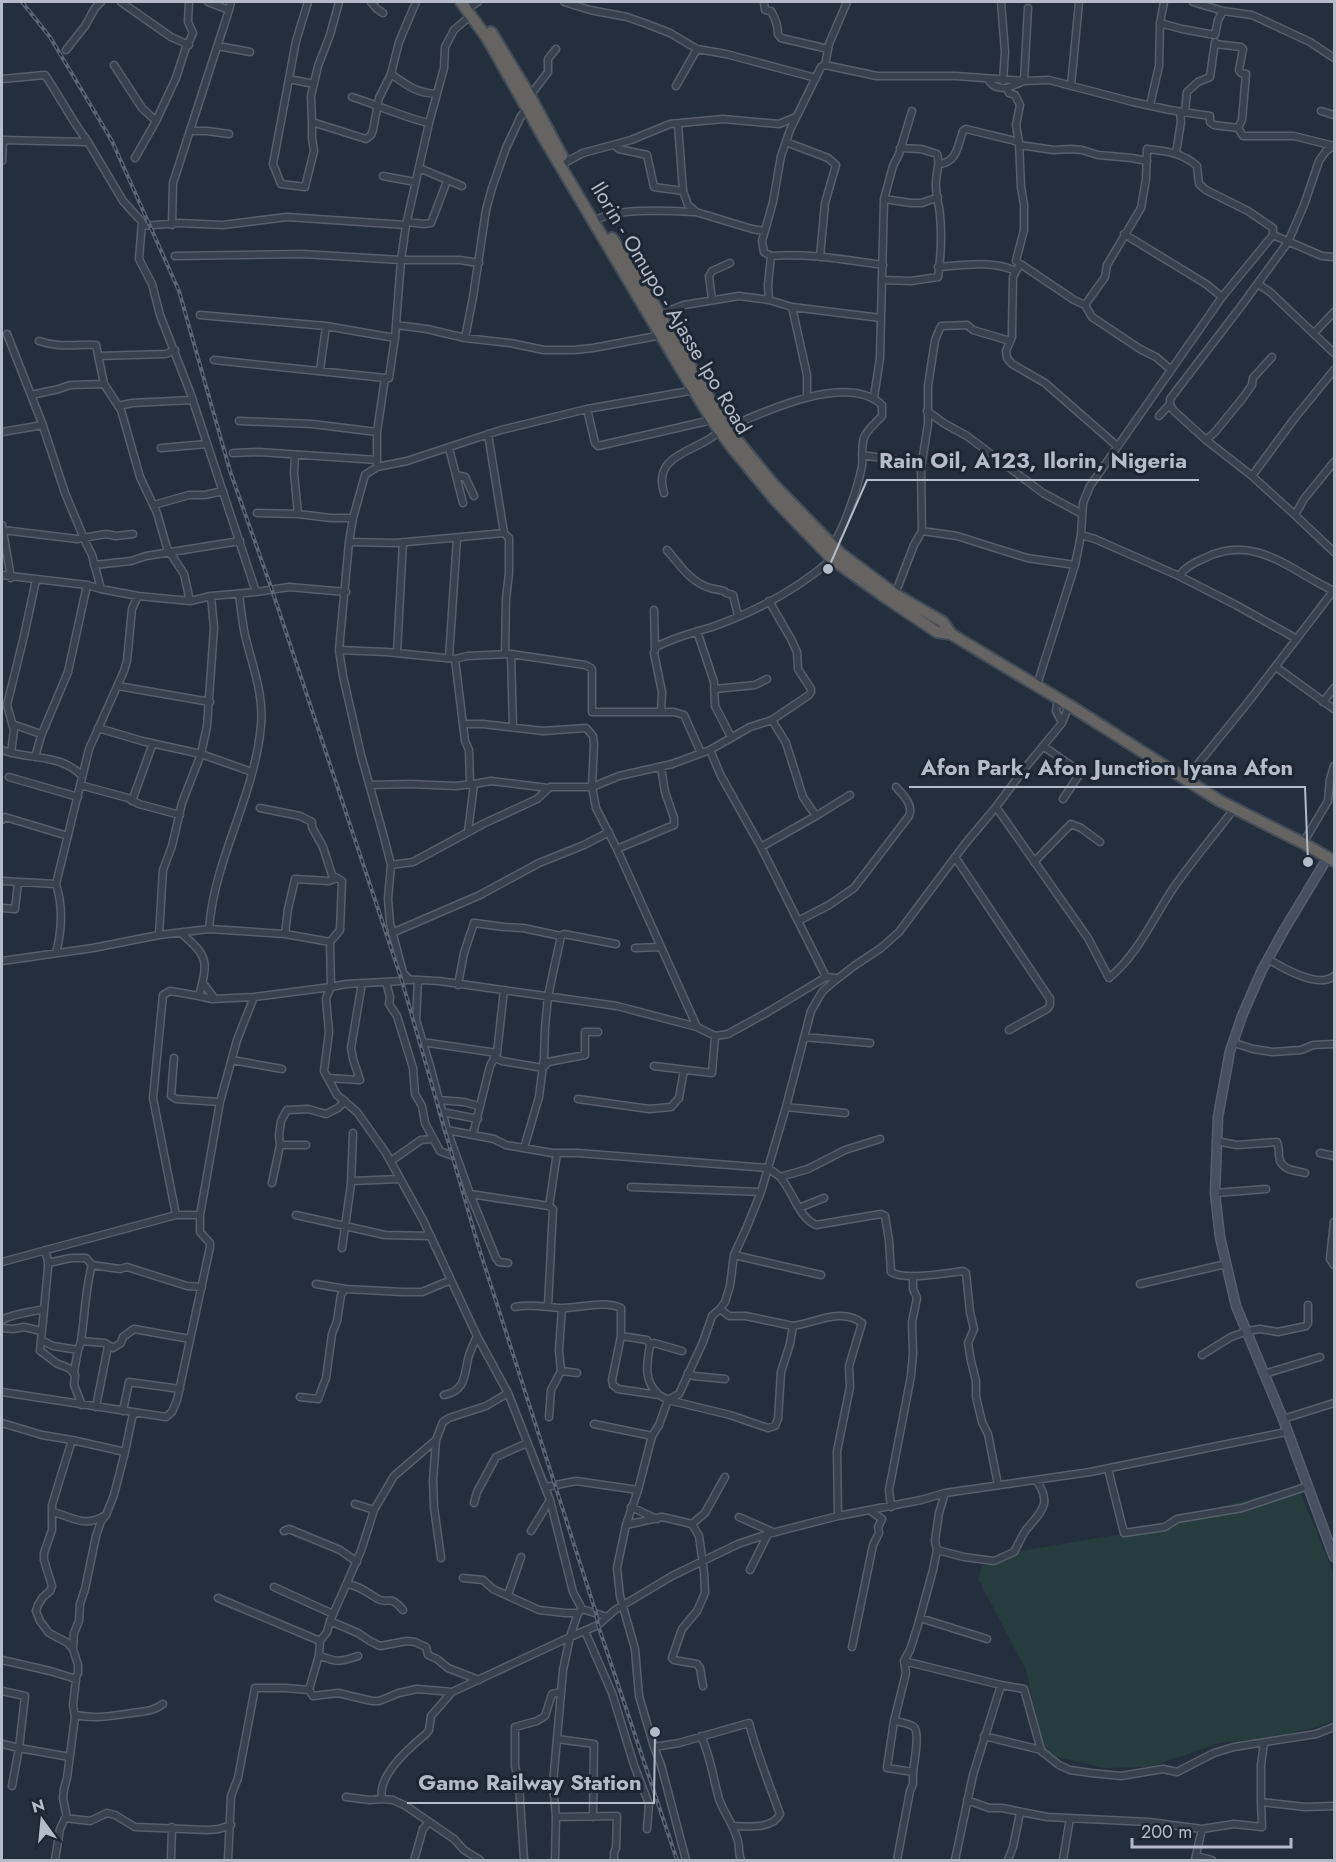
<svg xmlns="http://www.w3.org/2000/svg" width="1336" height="1862" font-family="Jost,sans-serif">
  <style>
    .green { fill: #263c3f }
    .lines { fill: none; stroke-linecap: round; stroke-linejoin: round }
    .minor-casing { stroke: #565f6c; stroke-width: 9 }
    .secondary-casing { stroke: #565f6c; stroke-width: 11 }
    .trunk-casing { stroke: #434c59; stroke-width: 14 }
    .minor { stroke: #38414e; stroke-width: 6 }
    .secondary { stroke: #465061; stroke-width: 8 }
    .trunk { stroke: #656462; stroke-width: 10 }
    .rail-casing { stroke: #5a6575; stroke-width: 4 }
    .rail { stroke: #1d2633; stroke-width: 1.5; stroke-dasharray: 4.5; stroke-linecap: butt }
    .labels { text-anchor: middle; stroke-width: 6; stroke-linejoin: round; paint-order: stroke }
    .street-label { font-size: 21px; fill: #b4bcc9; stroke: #1d2633 }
    .leader { fill: none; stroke: #b4bcc9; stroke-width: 2 }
    .callout-dot { fill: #b4bcc9; stroke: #1d2633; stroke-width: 2 }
    .callout-label { font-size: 22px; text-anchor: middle; font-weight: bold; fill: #b4bcc9; stroke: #1d2633; stroke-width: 6; stroke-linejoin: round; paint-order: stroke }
  </style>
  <rect width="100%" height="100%" fill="#242f3e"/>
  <path class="green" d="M1298,1486L1334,1575V1721L1313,1728L1274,1737L1220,1743L1150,1767L1104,1768L1049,1755L1043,1748L1026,1670L978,1579L982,1566L1014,1552L1168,1526L1177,1519Z"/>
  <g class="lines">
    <g class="minor-casing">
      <path id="minor" d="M121,2L171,37L189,45
        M308,2L296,41L273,164L281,184L305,187L314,151L312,138V122
        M339,2L330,35L318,66L311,96L312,122L366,139L371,135L373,130L379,98L391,74L399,42L416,2
        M371,2L377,9L383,13
        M564,2L590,10L627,17L647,24L670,33L697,49L726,54L816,78
        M764,2L765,10L771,11C775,18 778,27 778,34L781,38L828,49
        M1001,2L1005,52L1003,81
        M1193,2L1223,11L1252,15L1310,42L1334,58
        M473,5L478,2
        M1028,8L1024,81L1007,88L1009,93L1015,95L1020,105L1016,125L1019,142L1021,187L1024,205V230L1016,261L1074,300L1085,305L1092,317L1140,349L1156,357L1170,369
        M229,10L231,2
        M1160,23L1164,2
        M1215,44L1241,47L1243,49L1239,70L1241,73L1246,74L1242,120L1238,128
        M218,46L250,52
        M66,50L85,26L95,8L101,2
        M114,65L142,108L156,121
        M825,65L877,76H956L1024,81L1049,80L1133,102L1170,110L1210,116V122L1214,125L1238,128L1243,136H1294L1334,146
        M391,74C408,86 416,93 437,94
        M2,79L45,75C60,97 72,121 88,142
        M289,79L314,84
        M988,79C992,87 998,88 1007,88
        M676,86L697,49
        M1071,86L1079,2
        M530,96L548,72V59L556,49
        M352,97C378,105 402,117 429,123
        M1150,105L1159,66L1160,23L1182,29L1215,35L1218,20L1223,11
        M1321,111L1334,115
        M1185,112L1187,92L1198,82L1210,77L1215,42
        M678,124L683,191L688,205L696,212L752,229L765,231
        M190,131H207L229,134
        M2,140L88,142L123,201L142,222L139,259L152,284L160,315L190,392L256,592
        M786,142L828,158L836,165L825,203L820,257
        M614,145L619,149L647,155L654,187L683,191
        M1019,145L1054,150L1070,149L1082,150L1098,155L1132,158L1147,161
        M1333,146L1326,151L1319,161L1304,205L1288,242L1242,305L1170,399V404L1173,410L1206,440L1252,476L1294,419L1334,370
        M1176,153L1181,122L1180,112
        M135,158L156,121L176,78L185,50L193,33L188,22L189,2
        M2,161L3,140
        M566,162L583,153L631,140L670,124L723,119L779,124L796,117
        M940,164C957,162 958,145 963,131L966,129L1019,142
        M419,168L462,186
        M383,176L415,182
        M884,199L911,203H922L938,197
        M600,218C622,208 670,211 695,212
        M407,222L424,224L431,223L447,181
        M172,225L173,183L229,10L208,2
        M142,226L179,223L223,225L287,217L406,225
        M1124,234L1206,284L1222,297
        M175,256L302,254L401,260H460L479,263
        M771,256C809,253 846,260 883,265
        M938,267C964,265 992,260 1016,271L1018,268
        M1016,271L1013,277L1012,330V337L1006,351L1007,358L1012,364L1045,383L1117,446
        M882,280L911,281L938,277C941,256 942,236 940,215C939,204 935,193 936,182C936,171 941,165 937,154L921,149L900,148
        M1258,284L1270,292L1334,353
        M712,300L709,276L712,271L730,263
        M769,300L768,285L771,256L764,252L762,241L773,202L781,156L790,130L821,67L825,65L829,44L847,2
        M1085,305L1105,277L1107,265L1141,208L1146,179L1147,149C1166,151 1183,153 1197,166L1199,184L1206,190L1248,211L1273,228V235
        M792,307L807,375V396
        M660,314L684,305L739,296L769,300L792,307L881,318
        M200,315L326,326L395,338
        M396,325L427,329L465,338L510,343L544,350H574L593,348L662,335
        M1314,333L1334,312
        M7,334L42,423L65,493L85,541L92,555L101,589
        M465,338L473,297L486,210L492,188L506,148L521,116L527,109
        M39,341C58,348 76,344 96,345L104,384L121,410L140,477L157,513L167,548L184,574L190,601
        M99,356L166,354L175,350
        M214,360L385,378
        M320,370L326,326
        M31,395L59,389L70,385L104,384
        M874,397L880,358L884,199L893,166L899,154L912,111
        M118,406L132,403L193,400
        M587,409L595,443L598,446L712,420
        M927,411L945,424L967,436L1043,493L1082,514
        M1159,416L1170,404
        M239,421L312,424L377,432
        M727,428C763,412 847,372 882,405V416C876,423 867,429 864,438C861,447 863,457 862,466C858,487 844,529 832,546
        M2,432L43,425
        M488,434L504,533L509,538V573L506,599L505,654
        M1206,440L1215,432L1242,399L1252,385L1253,378L1272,357
        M161,448L207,444
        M449,448L463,503
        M233,453L259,452L377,460
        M295,455L294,473L298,514
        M862,455L910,462L921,468
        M377,467V432L385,378H389L395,338L401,260L406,225L429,123L444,68L445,47L454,30L471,15
        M456,475L465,477L474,496
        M1252,476L1295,515L1304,499L1334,462
        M664,493C654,461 682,454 704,442C710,439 715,435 720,431
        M154,505L189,495H205L223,491
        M257,513L298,514L331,518H353
        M1295,515L1334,552
        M2,525L11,578
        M3,530L77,539L106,534L116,536L133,534
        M922,531L957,536L1027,558L1075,565
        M1081,535L1095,539L1179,576
        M349,542L396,543L504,533
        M667,550C679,564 690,582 710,588C715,589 720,590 724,591L726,593L733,595L738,616
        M94,565L131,561L146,556L240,541
        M2,575L87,585L101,589L138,596L190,601L211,596L256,592L289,587L346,592
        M895,594L914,545L922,531L921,468L928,424V386L935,340L941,326L967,325L973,330L1010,341
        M654,610L655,649
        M697,631L714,682L715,706L731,737
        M1297,639L1236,605L1179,576C1185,567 1195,562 1205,558C1255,533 1291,571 1334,591
        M339,650L386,652L455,659L467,656L511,654L585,665L591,668L592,670V712H661L662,692L654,653L656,647C674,637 693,633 712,627C754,612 798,589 832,559
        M397,653L403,542
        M511,654L513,727
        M449,658L457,538
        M455,659L465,741L469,750L470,785
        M1276,667L1334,709
        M1037,685L1075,565L1081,535L1083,503L1090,486L1222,297L1273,235L1322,256L1334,257
        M118,686L210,702
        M715,689L755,685L767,679
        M1058,698L1056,711L1062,723
        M1323,702L1334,688
        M661,712H674L684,715L701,753
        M12,724L41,734
        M463,724H483L543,731L586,728L593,736L594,744L592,787L596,808L617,849L697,1027
        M98,728L142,741L201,754L252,772
        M1043,746L1076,769L1079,775L1063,799
        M2,750C28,760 61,753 82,776
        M710,750L721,776L761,847L826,977
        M11,753L14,730L7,705L24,636L36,580
        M35,757L41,736L68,672L87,585
        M9,777L78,797
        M1185,780L1249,701L1334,590
        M80,785L128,798L139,804L180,815
        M369,785L411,784L455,786L474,784
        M132,801L153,743
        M996,807L1088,938L1109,978C1139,953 1153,918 1174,887C1193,860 1214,835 1234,809
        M260,808L300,816L312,822V827L323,847L332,875L342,881L340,930L330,942
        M816,816L850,795
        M2,820L5,817L68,836
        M468,832L474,784L491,781L548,788
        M1303,843L1328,801L1330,779L1334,766
        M761,847L816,816L803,797L786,743L772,720
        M617,849L674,825V818L665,792L661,767
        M955,857L1050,999V1005L1047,1009L1009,1030
        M1034,862L1071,824L1081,828L1100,842
        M391,865L413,862L483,824L537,799L550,787H592L619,776L672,764L710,750L750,727L772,720L809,695L811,692V689L798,669L797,652L791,639L769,601
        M2,881L56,884C63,906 62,930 56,953
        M56,884L89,749L124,671L127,661L132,609L138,596
        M2,908L15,909L18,883
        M798,921L829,905L854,888L909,816C914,805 903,795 896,787
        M209,929C214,859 255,796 261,725C264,694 252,665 245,635C242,622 241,608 239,594
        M181,933C209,957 208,961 199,996L212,999L254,997L331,987L326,998L329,1032L324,1071L337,1095L357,1112L386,1153L423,1220L477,1336L508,1393L550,1500L573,1592L582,1609
        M392,933L480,895L539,863L584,845L609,832
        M285,934L288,909L295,879L329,881L336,878
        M159,935L163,870L172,846L182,803L201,754L207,726L214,628L211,596
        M635,948L660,947
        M1268,959C1283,968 1319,989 1334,976
        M2,961L93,948L159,935L209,929L285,934L330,942L331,987L346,984L402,981C411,978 428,981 439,981L617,1006L697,1027L715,1036L728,1034L768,1012L826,977L838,978
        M409,979L403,973L390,923L388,899L391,865L384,837L361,755L343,676L339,650L349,542L353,518L365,475L377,467L407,461L501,430L587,409L695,390
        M418,981L416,1020L430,1066L447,1130L470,1194L549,1206L557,1153
        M386,982L390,997L389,1004L397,1016L413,1068L415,1094L422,1106L425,1123L440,1151L456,1157
        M203,983L214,998
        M458,985L464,953L474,923L504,927L523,928L561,936
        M804,1037L870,1043
        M422,1042L497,1053
        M1234,1043L1253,1049L1273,1052L1301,1050L1313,1045L1334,1044
        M494,1057L502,1061L543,1068L548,1062L585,1055V1032H598
        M174,1058L171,1096L176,1099L220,1102
        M232,1060L282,1069
        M654,1066L712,1073L715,1036
        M328,1078L360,1080L353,1059L351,1048L362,983
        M578,1099L649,1109L671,1107L679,1098L684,1070
        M439,1100L464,1102L479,1106
        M786,1107L845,1113
        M442,1112L478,1119
        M447,1130L494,1139L506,1145L552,1153H578L768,1168C772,1171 777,1174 780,1177C793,1191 798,1217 816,1225L881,1214L885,1216L889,1240L891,1272C905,1281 946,1273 963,1271L966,1273L970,1312L974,1329L968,1343L971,1361L976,1381V1397L982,1422L988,1434L998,1485
        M473,1134L490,1066L497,1053L504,990
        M1216,1141L1237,1145L1277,1142C1279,1147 1279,1151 1279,1156C1280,1170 1294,1170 1305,1173
        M280,1145H306
        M524,1148L539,1097L544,1058L545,1028L548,996L561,936L564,934L616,944
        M1320,1153L1334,1156
        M391,1161L421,1140L432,1139
        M780,1177L808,1169L845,1150L880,1139
        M352,1181L400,1179
        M272,1183L280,1145L279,1135L281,1121L287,1110L308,1109L326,1114L338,1108L345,1101
        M631,1187L761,1192
        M1215,1193L1266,1189
        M470,1194L496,1258L499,1262L508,1263
        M799,1208L824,1198
        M176,1215L153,1098L163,995L170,991L199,996
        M296,1215L385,1235L431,1236
        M1334,1222L1330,1259L1334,1265
        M342,1248L351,1184L353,1133
        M45,1250L48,1261V1268L40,1351C47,1355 51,1360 58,1364C66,1367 70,1367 75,1375L74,1385L82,1405
        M734,1255L821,1275
        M2,1262L176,1215H200
        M48,1263L71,1258H86L92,1265L120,1269L127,1267L187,1286L202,1287
        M316,1284L345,1289
        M1140,1284L1226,1264
        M548,1306L553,1209L549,1206
        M515,1307C531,1303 548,1308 563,1308C581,1308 605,1300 621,1308V1336L612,1380L613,1385L618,1389L659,1395L668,1400L730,1415L768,1428L775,1426L778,1419L781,1372L790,1344L793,1326L746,1316H729L720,1309
        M2,1320C14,1313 29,1313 43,1309
        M793,1326C815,1323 842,1307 862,1323L849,1366L850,1387L837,1451L838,1516
        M2,1328L13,1329L24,1327L41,1331
        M621,1336L647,1340L650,1345L654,1343L682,1351
        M41,1340L53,1346L78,1350L74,1372
        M81,1341C85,1315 85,1290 92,1265
        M650,1345C647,1363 643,1380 658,1394
        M78,1350L81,1341L105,1343L113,1348L121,1343L123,1337L134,1329L190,1339
        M1202,1355L1231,1337L1247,1331L1260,1329L1278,1332L1306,1326L1308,1323V1305
        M561,1371L577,1373
        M688,1373L694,1376L725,1379
        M1264,1374L1320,1357
        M2,1392L166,1417L172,1412L177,1400L210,1247V1243L200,1232V1215L220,1102L237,1040L254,997
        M444,1395C465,1391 464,1377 468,1359C470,1351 474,1343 477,1336
        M300,1397L318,1399L326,1378L332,1334L337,1321L341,1295L345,1289L403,1292H422L451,1280
        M96,1407L108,1346
        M123,1411L129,1382L180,1389
        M549,1417L551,1390L561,1371L559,1350L562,1308
        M1283,1419L1334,1403
        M2,1423L42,1435L72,1440
        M594,1424L652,1436
        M436,1440L433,1481L434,1507L441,1558
        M1108,1469L1124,1533L1165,1527L1177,1519L1242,1508L1308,1486
        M546,1487L576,1481L638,1490
        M474,1503L477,1492L496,1457L527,1443
        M355,1504L374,1510
        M631,1507L657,1519
        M891,1507L889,1490L911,1376L913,1353L912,1322L917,1298L913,1289V1276
        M53,1512C75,1518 84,1528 106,1515L114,1495L125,1452
        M739,1517L773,1532
        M626,1525L662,1517L692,1524
        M284,1531L289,1529L340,1550L357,1562
        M531,1531L550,1500
        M937,1550L964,1557L994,1561L1014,1552C1018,1545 1021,1537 1026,1530C1041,1511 1053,1504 1036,1480
        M750,1570L768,1534
        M463,1578L483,1580L493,1589L539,1610L565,1613H578L582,1609L607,1617
        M347,1584C360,1586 368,1593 378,1599C388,1605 389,1593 403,1610
        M274,1587L333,1614
        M508,1595L521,1557
        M218,1598L320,1641
        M920,1618L987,1639
        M330,1621L358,1633L370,1641L380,1646L407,1641L415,1642L426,1647L428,1655L437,1659L448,1668L479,1680
        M585,1631L612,1693L634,1765L649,1804L647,1829
        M852,1647L873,1545L879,1533L878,1527L882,1519L871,1511
        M73,1649L74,1633L79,1621L80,1604L85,1589L96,1536L101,1521L106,1515
        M319,1655C336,1663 340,1662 358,1656
        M2,1660L50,1671L76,1679L73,1705L75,1717L67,1778L64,1789L63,1798L67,1818
        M904,1661L1001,1685L973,1775L955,1860
        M75,1679L78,1673V1665L73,1649L68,1643L49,1633L40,1621L36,1611L38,1605L43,1597L50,1591L52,1586L44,1560V1553L52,1530V1505L72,1440L125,1452L132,1418L135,1413
        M703,1686L700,1668L697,1664L674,1660L672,1658L682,1629L697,1611L705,1593L704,1572L699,1536L692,1524L705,1513L725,1477
        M309,1690L313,1696L338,1693L372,1701H379L399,1693L417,1689L452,1692L570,1637L578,1613
        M2,1691L25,1696L19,1748L2,1744
        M452,1692L431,1716L429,1730L426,1734C410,1747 377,1776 382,1799L393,1800L406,1806L454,1839L464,1850L480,1860
        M75,1715C94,1719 112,1716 132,1713C144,1711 152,1712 163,1704
        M894,1721C900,1722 909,1723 914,1727C920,1733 914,1763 913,1772L887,1768L894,1721L906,1673L904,1661L910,1650L918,1625L933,1570L937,1550L935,1541L939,1513L945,1493
        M701,1736C711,1757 713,1778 719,1799C724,1813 733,1824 737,1838C740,1845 738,1854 741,1860
        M984,1736L1041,1750L1024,1689L1001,1685
        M557,1739L594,1744L593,1817
        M654,1747L679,1743L749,1723C757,1754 769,1784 780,1814C772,1830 747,1826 732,1826
        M1040,1750L1059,1765L1070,1770L1091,1773L1121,1776L1163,1769L1177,1772L1214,1753L1234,1747L1316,1734L1334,1727
        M12,1786L19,1748L70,1757
        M346,1797L370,1800L382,1799
        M967,1800L989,1808H1002L1047,1817L1149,1822L1202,1829L1234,1824L1262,1827L1261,1802L1305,1807L1334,1806
        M1261,1802V1765L1264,1743
        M556,1817L617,1816L616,1848L614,1853V1860
        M1196,1856L1212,1860
        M55,1860L60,1829L65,1818L90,1821L107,1813L115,1815L135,1827L208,1830L219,1829L231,1825
        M171,1860L172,1827
        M228,1860L231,1796L238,1778L255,1688H285L309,1690L319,1655L320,1641L327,1632L330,1621L361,1551L374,1510L394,1476L436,1440L443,1422L449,1418L486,1406L508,1393
        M414,1860L423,1829L429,1822
        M524,1860L519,1784L515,1766V1727L537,1721L545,1716L552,1694L560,1692
        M555,1860L556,1817L553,1784L563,1670L570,1637L598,1625L615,1610L672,1576L738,1544L768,1534L838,1516L921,1500L945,1493L1090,1472L1286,1432
        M686,1860L661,1765L654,1747L639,1696L635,1649L620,1596L617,1568L626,1525L638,1490L652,1436L659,1425L668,1400L679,1394L703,1342L712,1316L720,1309L725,1302L730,1286L734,1255L746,1229L761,1192L786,1107L811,1011L822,992L832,983L854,966L881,948L899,932L965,844L996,807L1025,768L1062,723L1069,705
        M897,1860L910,1791L913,1784V1772
        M1008,1860L1013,1847L1020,1813
        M1063,1860L1070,1818
        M1195,1860L1202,1829"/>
    </g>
    <g class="secondary-casing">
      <path id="secondary" d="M1328,857L1284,930L1262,970L1242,1016L1230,1051L1218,1117L1215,1193L1220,1237L1236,1306L1283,1419L1334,1557"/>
    </g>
    <g class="trunk-casing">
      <path id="trunk" d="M461,2L487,38L545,140L678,364L712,420L730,445L776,501L832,559L889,600L937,632L951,634L1069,705L1218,800L1303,843L1334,861
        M491,32L530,96L562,156
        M612,238L642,284L727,428L774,485L840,553L895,594L943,622L951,634"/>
    </g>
    <use href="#minor" class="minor"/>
    <use href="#secondary" class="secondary"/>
    <use href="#trunk" class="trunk"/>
    <g class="rail-casing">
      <path id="rail" d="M22,2L50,37L112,141L179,291L230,471L272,590L402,981L478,1245L596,1613L598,1625L677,1860"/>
    </g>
    <use href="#rail" class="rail"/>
  </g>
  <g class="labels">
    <g class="street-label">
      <text transform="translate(671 308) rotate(59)" y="7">Ilorin - Omupo - Ajasse Ipo Road</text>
    </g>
  </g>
  <path class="leader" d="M828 569L867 480H1199M1308 862L1305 787H909M655 1732L654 1803H407"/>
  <g class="callout-dot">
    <circle cx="828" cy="569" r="6"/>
    <circle cx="1308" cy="862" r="6"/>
    <circle cx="655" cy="1732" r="6"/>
  </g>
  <g class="callout-label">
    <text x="1033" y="468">Rain Oil, A123, Ilorin, Nigeria</text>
    <text x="1107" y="775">Afon Park, Afon Junction Iyana Afon</text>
    <text x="530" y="1790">Gamo Railway Station</text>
  </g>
  <rect width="1336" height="1862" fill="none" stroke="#b4bcc9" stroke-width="6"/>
  <g transform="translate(42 1820) rotate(345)" stroke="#1d2633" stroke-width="4.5" paint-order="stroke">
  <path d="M0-4.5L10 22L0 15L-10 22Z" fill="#b4bcc9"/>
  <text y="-9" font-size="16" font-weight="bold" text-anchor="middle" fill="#b4bcc9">N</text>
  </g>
  <path d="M1132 1838v9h159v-9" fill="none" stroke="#b4bcc9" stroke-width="3"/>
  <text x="1141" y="1838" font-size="18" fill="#b4bcc9" stroke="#1d2633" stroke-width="4.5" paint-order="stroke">200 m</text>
</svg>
